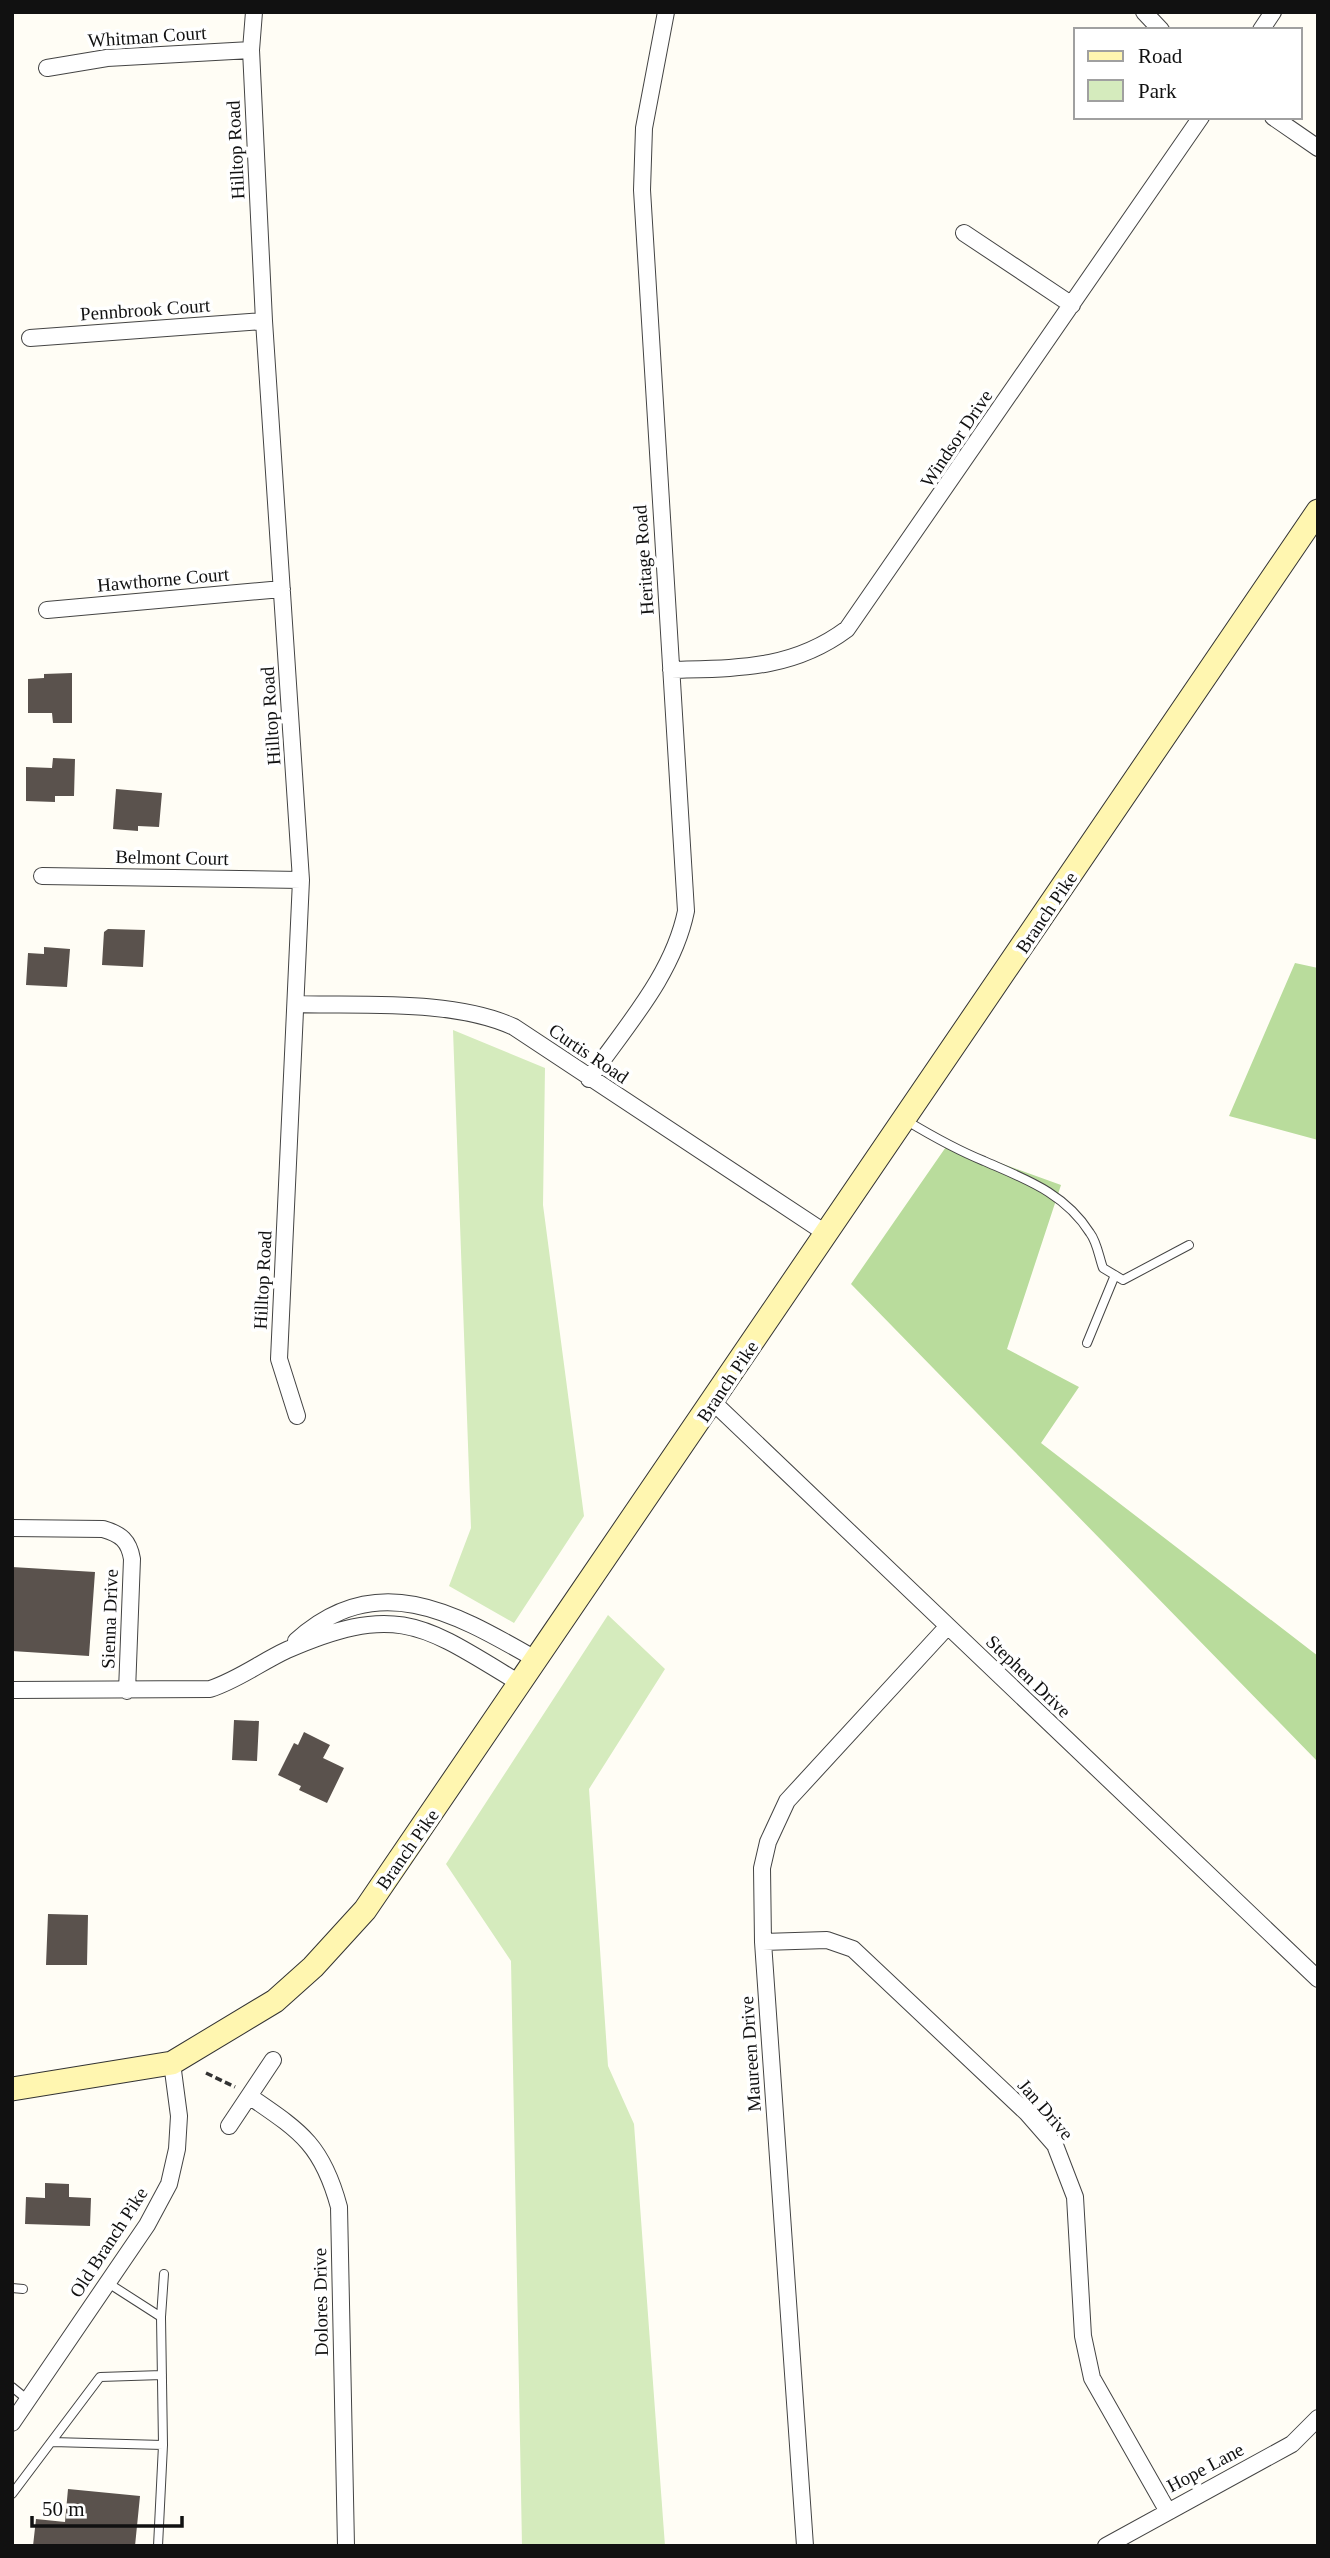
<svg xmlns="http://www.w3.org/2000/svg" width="1330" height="2558" font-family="Georgia,serif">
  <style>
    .green { fill: #d5ebbd }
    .forest { fill: #b9dc9c }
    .building { fill: #5a524d }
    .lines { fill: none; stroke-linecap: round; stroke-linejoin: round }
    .lane-casing { stroke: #444; stroke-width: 10 }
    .street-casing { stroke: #444; stroke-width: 18 }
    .secondary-casing { stroke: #333; stroke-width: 25 }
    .path { stroke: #333; stroke-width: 3.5; stroke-dasharray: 7 3.5; stroke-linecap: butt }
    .lane { stroke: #fff; stroke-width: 8 }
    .street { stroke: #fff; stroke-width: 16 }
    .secondary { stroke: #fff6b0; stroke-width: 23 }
    .labels { text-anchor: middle; stroke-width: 7; stroke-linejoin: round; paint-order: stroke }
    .street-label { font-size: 19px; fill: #111; stroke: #fff }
  </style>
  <rect width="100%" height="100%" fill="#fffdf5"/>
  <path class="green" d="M453,1030L545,1068L543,1205L584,1516L514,1623L449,1586L471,1528Z
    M608,1615L665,1669L589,1789L608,2066L634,2124L665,2546H522L511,1961L446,1864Z"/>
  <path class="forest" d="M1295,963L1318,968V1140L1229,1116Z
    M948,1144L1061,1185L1007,1349L1079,1387L1041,1443L1318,1656V1762L851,1284Z"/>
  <path class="building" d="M72,673V723H53L52,713H28V679L44,678V674Z
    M53,758L75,759L74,796H55V802L26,801V767L52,768Z
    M116,789L162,793L159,827L138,826V831L113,829Z
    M108,929L145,930L143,967L102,965L104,932Z
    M44,947L70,949L67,987L26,985L28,953L44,954Z
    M12,1567L95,1572L89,1656L12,1651Z
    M234,1720L259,1721L257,1761L232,1760Z
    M304,1732L330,1745L323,1758L344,1768L327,1803L299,1790L301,1786L278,1775L294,1743L298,1745Z
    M48,1914L88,1915L87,1965H46Z
    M45,2183L69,2184V2197L91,2198L90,2226L25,2224L26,2197L45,2198Z
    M68,2489L140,2496L135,2546H33L36,2519L65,2522Z"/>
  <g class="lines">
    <g class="lane-casing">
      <path id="lane" d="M907,1121C932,1136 957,1150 984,1161C1025,1179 1065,1193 1090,1233C1097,1242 1099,1257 1103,1268L1123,1280L1189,1245
        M1087,1343L1115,1275
        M108,2283L161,2317L163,2445L158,2546
        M12,2288L23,2289
        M161,2317L164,2274
        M12,2387L28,2400
        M52,2442L163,2445
        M12,2494L100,2377L162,2375"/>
    </g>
    <g class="street-casing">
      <path id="street" d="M254,12L251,50L264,321L301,880L279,1359L297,1416
        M1144,12L1161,30
        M1261,30L1273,12
        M47,68L107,58L251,50
        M1273,117L1318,148
        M964,233L1072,305
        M30,338L264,321
        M47,610L282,589
        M671,670C737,668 792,670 847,629L1201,117
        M42,876L301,880
        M296,1004C362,1006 454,999 514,1027L827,1234
        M589,1079C625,1027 673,975 686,911L642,190L644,128L666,12
        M713,1402L1318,1979
        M12,1528L103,1529C121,1534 129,1541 132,1559L127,1691
        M296,1641C378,1566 458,1615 537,1660
        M12,1690L210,1689C238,1680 261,1662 287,1650C399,1601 425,1626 521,1684
        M763,1942L827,1940L853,1949L1027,2113L1055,2145L1075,2197L1083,2336L1092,2378L1167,2510
        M249,2096C300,2131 322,2144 339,2207L346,2546
        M229,2126L273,2060
        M12,2423L147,2225L169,2184L177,2149L179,2116L172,2063
        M805,2546L763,1942L762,1868L768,1842L787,1801L947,1627
        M1106,2546L1292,2444L1318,2418"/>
    </g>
    <g class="secondary-casing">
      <path id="secondary" d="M12,2089L172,2063L275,2001L313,1967L365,1910L1318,511"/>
    </g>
    <path class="path" d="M206,2073L235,2087"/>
    <use href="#lane" class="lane"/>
    <use href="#street" class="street"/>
    <use href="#secondary" class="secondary"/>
  </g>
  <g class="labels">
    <g class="street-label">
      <text transform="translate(147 36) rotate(-4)" y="7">Whitman Court</text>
      <text transform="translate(235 150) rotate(-93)" y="7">Hilltop Road</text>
      <text transform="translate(145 309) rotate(-4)" y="7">Pennbrook Court</text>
      <text transform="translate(956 438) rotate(-56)" y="7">Windsor Drive</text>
      <text transform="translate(643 560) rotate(-94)" y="7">Heritage Road</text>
      <text transform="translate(163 579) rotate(-5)" y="7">Hawthorne Court</text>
      <text transform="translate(270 716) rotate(-94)" y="7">Hilltop Road</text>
      <text transform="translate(172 857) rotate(1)" y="7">Belmont Court</text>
      <text transform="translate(1046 912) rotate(-56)" y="7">Branch Pike</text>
      <text transform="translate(589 1053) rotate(34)" y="7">Curtis Road</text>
      <text transform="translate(262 1280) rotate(-87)" y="7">Hilltop Road</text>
      <text transform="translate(727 1381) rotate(-56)" y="7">Branch Pike</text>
      <text transform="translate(109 1619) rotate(-88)" y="7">Sienna Drive</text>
      <text transform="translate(1029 1676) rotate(44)" y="7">Stephen Drive</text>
      <text transform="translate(407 1849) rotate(-55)" y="7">Branch Pike</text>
      <text transform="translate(750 2054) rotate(-94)" y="7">Maureen Drive</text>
      <text transform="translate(1046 2109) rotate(49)" y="7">Jan Drive</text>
      <text transform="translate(108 2242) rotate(-57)" y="7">Old Branch Pike</text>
      <text transform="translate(320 2302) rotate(-91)" y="7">Dolores Drive</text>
      <text transform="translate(1205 2467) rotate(-28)" y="7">Hope Lane</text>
    </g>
  </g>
  <rect width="1330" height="2558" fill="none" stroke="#111111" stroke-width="28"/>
  <rect x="1074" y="28" width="228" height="91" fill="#ffffff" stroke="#a0a0a0" stroke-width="2"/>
  <rect x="1088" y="51" width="35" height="10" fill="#fff6b0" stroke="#a0a0a0" stroke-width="2"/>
  <text x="1138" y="63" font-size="21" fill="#111111">Road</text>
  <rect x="1088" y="80" width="35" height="21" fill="#d5ebbd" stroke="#a0a0a0" stroke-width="2"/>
  <text x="1138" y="98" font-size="21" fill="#111111">Park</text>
  <path d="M32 2516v10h150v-10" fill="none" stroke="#111111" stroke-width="3.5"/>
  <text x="42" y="2516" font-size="21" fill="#111111" stroke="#ffffff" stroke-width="5" paint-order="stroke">50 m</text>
</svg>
